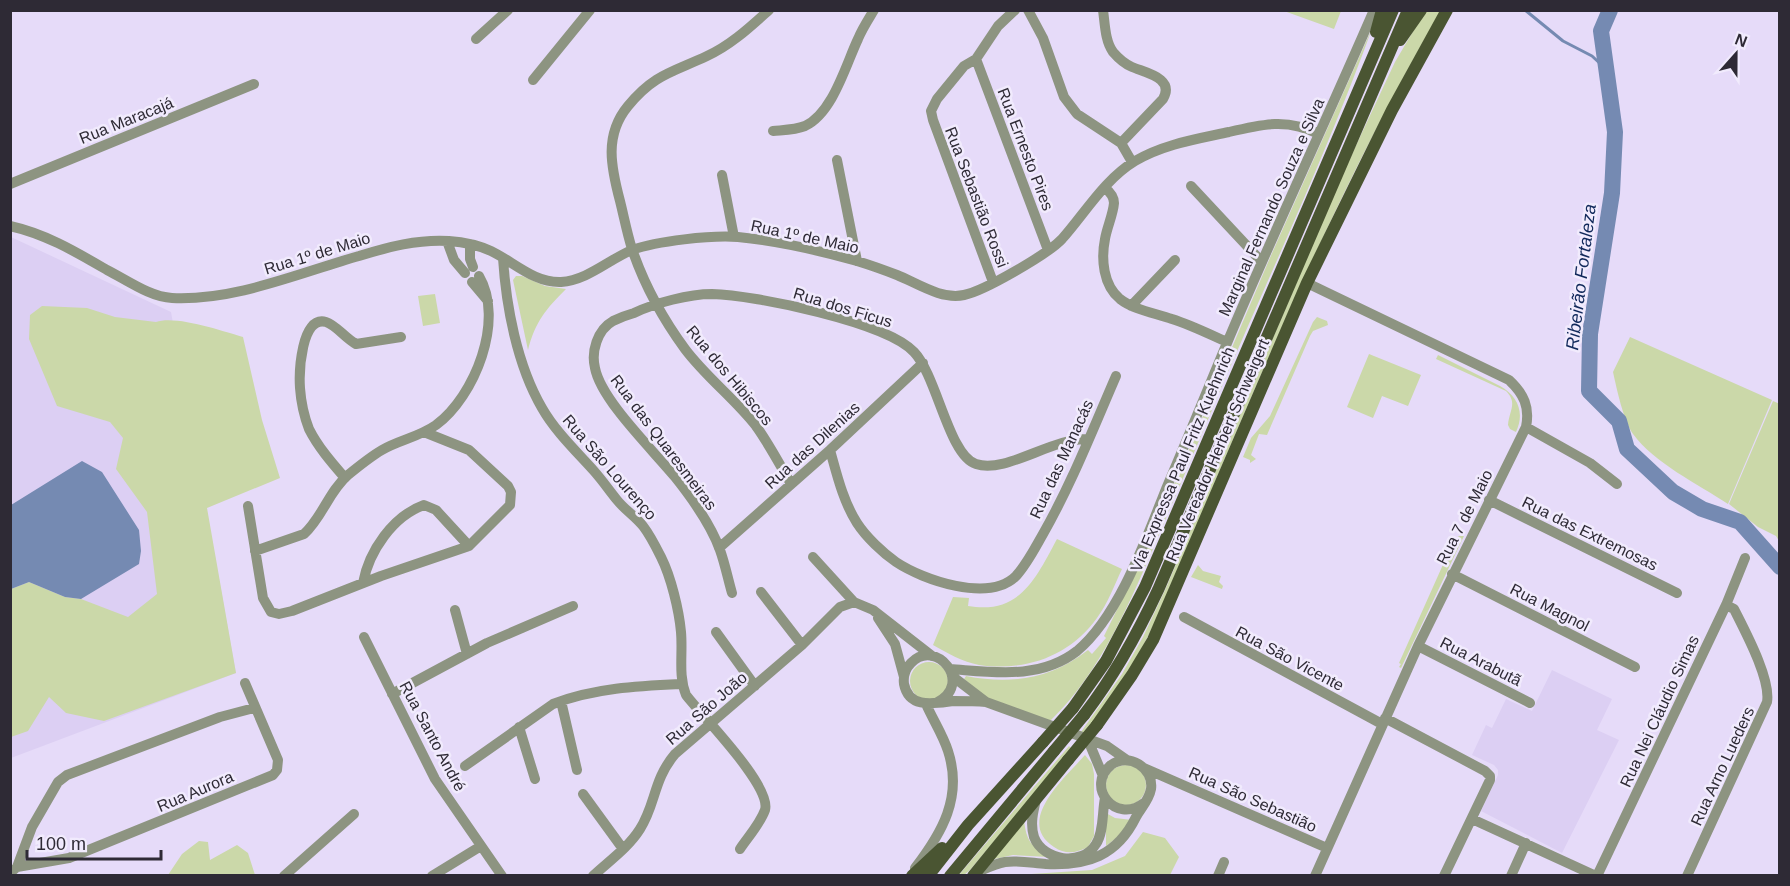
<svg xmlns="http://www.w3.org/2000/svg" width="1790" height="886" font-family="Helvetica,sans-serif">
  <style>
    .built { fill: #dccff3 }
    .green { fill: #cbd8a9 }
    .water { fill: #758ab2 }
    .lines { fill: none; stroke-linecap: round; stroke-linejoin: round }
    .stream { stroke: #758ab2; stroke-width: 3 }
    .river { stroke: #758ab2; stroke-width: 16 }
    .minor { stroke: #8d9481; stroke-width: 10 }
    .major { stroke: #4a5532; stroke-width: 12 }
    .major-bridge { stroke: #4a5532; stroke-width: 12 }
    .labels { text-anchor: middle; stroke-width: 5; stroke-linejoin: round; paint-order: stroke }
    .street-label { font-size: 16px; fill: #2e2a35; stroke: #f1ebfd }
    .water-label { font-size: 18px; font-style: italic; fill: #11295b; stroke: #f1ebfd }
  </style>
  <rect width="100%" height="100%" fill="#e6dbf9"/>
  <path class="built" d="M11,237L171,312L236,673L11,758Z
    M1552,670L1612,699L1597,730L1619,740L1562,853L1481,811L1498,775V770L1494,765L1472,755L1486,725L1492,728L1506,699L1532,711Z"/>
  <path class="green" d="M1284,11L1341,10V11L1334,29Z
    M1425,11H1441C1327,205 1244,417 1154,624L1135,662L1084,734L1081,732L1122,674L1143,637L1165,590L1345,169L1395,62Z
    M1373,26C1329,148 1273,267 1222,386C1201,437 1179,487 1158,537C1131,600 1101,672 1051,720L1047,721L990,701L964,679L966,676C1011,685 1051,679 1088,650L1092,654L1106,638L1104,636L1145,553L1269,260Z
    M516,276H522L545,286L566,289C546,309 535,322 528,350L513,280Z
    M435,294L440,323L423,326L418,296Z
    M42,306L87,308L115,317L156,322C176,315 222,331 243,337L262,420L280,478L207,508L236,673L104,721L66,713L49,697L28,731L11,737V589L29,582L65,597L81,599L128,617L157,594L147,512L116,469L123,438L110,422L57,406L29,339L30,315Z
    M1317,317L1327,321L1328,325L1313,331L1310,336L1267,435L1259,434L1251,455L1256,459L1250,463V460L1243,457L1251,438L1270,416L1313,322Z
    M1630,337L1772,400L1728,504C1698,484 1654,463 1633,434C1623,419 1617,390 1613,372Z
    M1369,354L1421,375L1408,406L1382,396L1373,418L1347,407Z
    M1438,355L1500,386C1518,396 1525,413 1516,432L1510,429L1508,425C1509,411 1518,403 1506,391L1436,359Z
    M1773,401L1780,404L1779,541L1776,536L1758,527L1729,504Z
    M1459,536H1464L1401,668L1399,667L1401,664L1399,663L1454,540Z
    M1057,539L1122,569C1114,586 1108,603 1097,618C1070,656 1025,672 979,665C963,662 947,653 933,645L953,597L969,598L968,606C1020,615 1036,578 1057,539Z
    M1198,565L1203,571L1221,576L1219,582L1223,586L1222,589L1191,577Z
    M910 681a19 19 0 1 1 38 0a19 19 0 1 1-38 0Z
    M1069,746L1072,749L970,870L964,875L958,876Z
    M1085,755L1092,764L1094,774V836L1088,847C1076,853 1066,855 1054,847C1014,821 1066,777 1085,755Z
    M1106 785a20 20 0 1 1 40 0a20 20 0 1 1-40 0Z
    M1106,813L1115,818L1132,820L1129,828L1106,846Z
    M1024,821C1027,841 1030,845 1048,857L1013,855L990,860Z
    M1143,832L1165,838L1179,857L1170,875H1015L1092,870L1125,856Z
    M199,841L208,842L210,860L237,845L248,853L255,875H168L182,854Z"/>
  <path class="water" d="M82,461L102,472L139,530L141,551L139,564L81,599L65,597L29,582L11,589V505Z"/>
  <g class="lines">
    <path class="stream" d="M1525,10L1563,41L1592,56L1607,70"/>
    <path class="river" d="M1610,10L1601,31L1615,132L1612,193L1590,334L1589,391L1619,421L1627,449L1673,492L1702,509L1740,522L1780,567"/>
    <path class="minor" d="M769,10C750,27 731,45 707,56C673,72 654,74 628,106C604,135 611,167 620,201C624,217 627,233 632,249C644,284 663,319 685,349C706,377 735,399 756,426C769,444 780,465 791,484
      M1028,10L1043,38L1064,97L1077,114L1121,143L1132,162
      M1103,10C1105,24 1105,41 1113,52C1119,59 1125,64 1132,67C1146,73 1175,78 1163,99L1121,143
      M476,39L508,10
      M976,59L1048,250
      M533,80L590,10
      M773,131C783,130 795,130 805,126C833,113 846,64 858,39C862,29 868,20 874,10
      M837,160L857,261
      M722,175L734,237
      M10,184L254,84
      M1191,186L1262,262
      M1105,188C1110,192 1114,196 1114,203C1113,215 1107,227 1105,239C1101,259 1103,285 1120,299C1134,310 1155,313 1172,319C1191,325 1209,334 1227,342
      M10,226C46,234 76,252 107,270C127,280 150,297 172,298C235,301 299,273 359,256C388,247 418,239 449,241C463,242 478,245 491,251C514,262 534,283 561,282C588,280 608,260 632,250C657,241 711,235 738,237C778,241 818,250 857,261C870,265 884,270 897,275C917,283 941,300 964,295C984,291 1048,254 1062,239C1085,213 1105,179 1135,161C1164,144 1197,139 1229,132C1262,124 1288,118 1319,134
      M447,241L454,260L465,273
      M470,244V259L473,267
      M503,258C506,306 517,365 542,408C555,431 576,451 594,471C602,480 609,490 617,500C624,509 635,516 643,526C650,535 656,547 661,557C671,577 679,610 681,632C683,654 678,675 686,695C702,716 772,786 765,810C760,824 748,837 740,849
      M472,282L488,301
      M993,282L933,120L931,111L937,99L964,66L976,59L998,26L1015,10
      M1307,283L1509,380C1524,394 1530,407 1526,427L1418,646L1315,876
      M1131,306L1175,260
      M1526,427L1590,463L1617,484
      M830,450C837,475 843,501 857,523C866,537 883,553 896,562C923,580 989,603 1016,576C1027,564 1035,548 1043,534C1072,483 1093,429 1116,376
      M345,478C332,463 318,447 309,429C304,416 301,402 300,388C299,373 301,315 326,322C336,325 345,338 356,344L401,337
      M1489,500L1677,593
      M248,506L263,598L271,612L279,614L292,611L381,576L469,546L510,505L511,492L508,486L469,450L424,432
      M719,548L830,450L923,363
      M255,551L304,534C322,518 329,491 348,475C359,466 370,457 382,450C399,440 419,437 436,425C475,396 505,320 479,276
      M813,557L854,602
      M1452,574L1635,667
      M363,583C369,551 393,516 424,505L436,510L469,546
      M761,592L802,645
      M732,593C728,579 725,564 720,550C711,525 691,497 675,477C653,450 601,400 595,368C591,352 597,330 613,321C619,318 627,315 634,313C655,303 689,294 712,294C755,295 886,322 914,352C937,376 949,456 976,464C1006,474 1053,437 1089,439
      M455,610L467,654
      M1184,617L1382,724
      M878,618L895,644L904,677
      M716,632L755,686
      M364,637L435,779L502,876
      M1418,646L1530,703
      M950,669C993,672 1040,680 1077,651C1119,616 1146,539 1166,489C1187,440 1207,391 1227,343C1274,231 1326,121 1374,10
      M952,676L986,702L1107,746L1127,760
      M392,694L487,643L573,606
      M561,701L577,770
      M936,703C975,684 936,637 911,663C906,668 903,676 904,684C909,710 936,703 954,701C965,701 975,701 986,702
      M1385,718L1485,771L1490,776V780L1444,876
      M519,727L535,779
      M1088,740L1103,776
      M465,766L553,704C594,688 638,686 681,684
      M1144,768L1327,848
      M583,794L623,849
      M1036,800C1033,812 1030,824 1034,837C1043,861 1082,867 1096,844C1104,832 1102,812 1105,798
      M1472,819L1596,876
      M17,867L32,827L58,782L67,775L220,717L254,708
      M915,868C942,833 963,797 948,751C943,735 933,720 926,704
      M10,873L17,867L69,858L273,775L277,770L278,760L245,683
      M975,873C985,869 994,864 1005,862C1018,860 1032,863 1046,864C1087,866 1117,856 1136,817C1141,808 1149,800 1151,789C1154,768 1129,752 1111,765C1085,786 1115,825 1144,803
      M284,876L354,814
      M432,876L481,846
      M593,876C609,861 628,848 640,829C656,804 653,780 675,754L802,645L840,607L854,602L873,610L932,656
      M1218,876L1224,862
      M1511,876L1526,843
      M1597,876L1726,605L1745,558
      M1687,876L1767,702C1771,679 1745,631 1734,609L1726,605"/>
    <path class="major" d="M1376,32L1382,10
      M1400,40L1421,10
      M1073,708L1106,661L1145,587L1393,10
      M1084,715C1114,676 1137,635 1158,590L1408,10
      M1097,725L1132,675L1153,640L1307,283L1392,110L1447,10
      M912,876L942,848
      M928,876L968,825L1043,742
      M950,876L1054,751
      M973,876L1068,760"/>
    <path class="major-bridge" d="M1043,742L1073,708
      M1054,751L1084,715
      M1068,760L1097,725"/>
  </g>
  <g class="labels">
    <g class="street-label">
      <text transform="translate(126 120) rotate(-22)" y="6">Rua Maracajá</text>
      <text transform="translate(1026 149) rotate(69)" y="6">Rua Ernesto Pires</text>
      <text transform="translate(977 197) rotate(69)" y="6">Rua Sebastião Rossi</text>
      <text transform="translate(1271 207) rotate(-66)" y="6">Marginal Fernando Souza e Silva</text>
      <text transform="translate(805 236) rotate(12)" y="6">Rua 1º de Maio</text>
      <text transform="translate(317 253) rotate(-17)" y="6">Rua 1º de Maio</text>
      <text transform="translate(843 307) rotate(17)" y="6">Rua dos Ficus</text>
      <text transform="translate(730 375) rotate(50)" y="6">Rua dos Hibiscos</text>
      <text transform="translate(664 442) rotate(53)" y="6">Rua das Quaresmeiras</text>
      <text transform="translate(812 445) rotate(-42)" y="6">Rua das Dilenias</text>
      <text transform="translate(1217 450) rotate(-67)" y="6">Rua Vereador Herbert Schweigert</text>
      <text transform="translate(1061 459) rotate(-65)" y="6">Rua das Manacás</text>
      <text transform="translate(1182 459) rotate(-67)" y="6">Via Expressa Paul Fritz Kuehnrich</text>
      <text transform="translate(610 467) rotate(49)" y="6">Rua São Lourenço</text>
      <text transform="translate(1464 517) rotate(-63)" y="6">Rua 7 de Maio</text>
      <text transform="translate(1590 533) rotate(26)" y="6">Rua das Extremosas</text>
      <text transform="translate(1550 607) rotate(27)" y="6">Rua Magnol</text>
      <text transform="translate(1290 658) rotate(28)" y="6">Rua São Vicente</text>
      <text transform="translate(1481 661) rotate(27)" y="6">Rua Arabutã</text>
      <text transform="translate(706 708) rotate(-41)" y="6">Rua São João</text>
      <text transform="translate(1659 711) rotate(-65)" y="6">Rua Nei Cláudio Simas</text>
      <text transform="translate(433 736) rotate(62)" y="6">Rua Santo André</text>
      <text transform="translate(1722 766) rotate(-65)" y="6">Rua Arno Lueders</text>
      <text transform="translate(195 791) rotate(-23)" y="6">Rua Aurora</text>
      <text transform="translate(1253 799) rotate(24)" y="6">Rua São Sebastião</text>
    </g>
    <g class="water-label">
      <text transform="translate(1581 277) rotate(-83)" y="6">Ribeirão Fortaleza</text>
    </g>
  </g>
  <rect width="1790" height="886" fill="none" stroke="#2e2a35" stroke-width="24"/>
  <g transform="translate(1736 54) rotate(21)" stroke="#f1ebfd" stroke-width="4.5" paint-order="stroke">
  <path d="M0-4.5L10 22L0 15L-10 22Z" fill="#2e2a35"/>
  <text y="-9" font-size="16" font-weight="bold" text-anchor="middle" fill="#2e2a35">N</text>
  </g>
  <path d="M27 850v9h134v-9" fill="none" stroke="#2e2a35" stroke-width="3"/>
  <text x="36" y="850" font-size="18" fill="#2e2a35" stroke="#f1ebfd" stroke-width="4.5" paint-order="stroke">100 m</text>
</svg>
